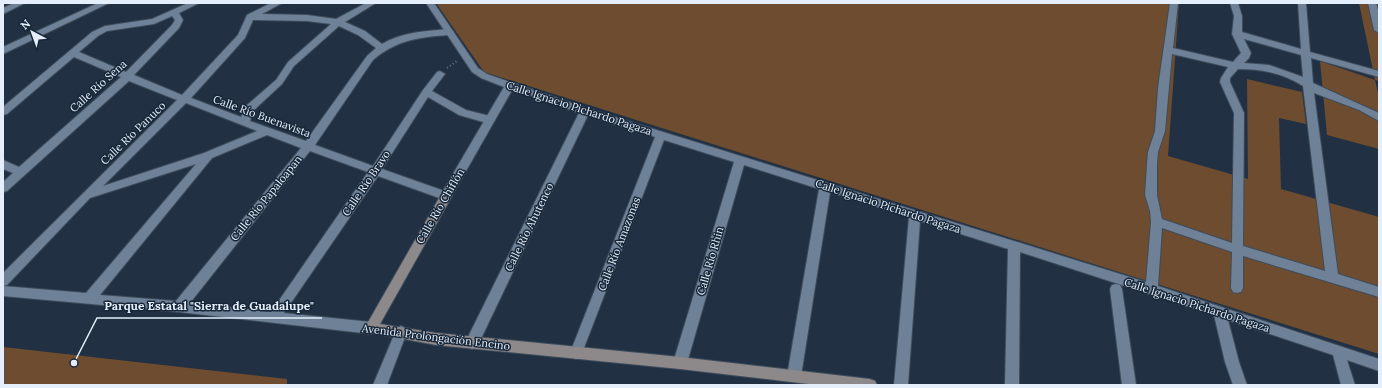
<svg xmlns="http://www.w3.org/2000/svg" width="1382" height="388" font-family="Lora,serif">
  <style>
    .green { fill: #6e4c2f }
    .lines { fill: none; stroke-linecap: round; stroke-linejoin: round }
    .minor-casing { stroke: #3e4c5b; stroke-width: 2 }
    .tertiary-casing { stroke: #3e4c5b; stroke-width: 2 }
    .secondary-casing { stroke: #3e4c5b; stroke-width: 2 }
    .path { stroke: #697787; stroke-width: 2; stroke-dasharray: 1 2.5; stroke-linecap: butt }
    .minor { fill: #6f8197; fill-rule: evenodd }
    .tertiary { fill: #6f8197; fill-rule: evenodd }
    .secondary { fill: #8d888a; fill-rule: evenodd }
    .labels { text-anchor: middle; stroke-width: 3; stroke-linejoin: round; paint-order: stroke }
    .street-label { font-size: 11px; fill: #e4effb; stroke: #172739 }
    .leader { fill: none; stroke: #e4effb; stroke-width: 1.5 }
    .callout-dot { fill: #e4effb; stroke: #172739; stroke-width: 1.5 }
    .callout-label { font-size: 12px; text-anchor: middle; font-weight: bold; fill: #e4effb; stroke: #172739; stroke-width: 3; stroke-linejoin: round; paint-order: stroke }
  </style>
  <rect width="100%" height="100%" fill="#213143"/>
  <path class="green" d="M436,3H1179L1168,156L1248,179L1247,79L1302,92L1306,124L1279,118L1281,189L1379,217V354L484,72Z
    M1359,3H1379V81L1375,80L1379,97V149L1327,135L1320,61L1375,80Z
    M3,347L287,379V385H3Z"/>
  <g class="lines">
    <g class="minor-casing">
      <path id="minor" d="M14,3H25L3,14V8Z
        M98,3H109L3,54V47Z
        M188,3H199L179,13L183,20L179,28L134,75L182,95L238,35L247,15L271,3H282L262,14L307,15L336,19L366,3H376L345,22L365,31L382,44C402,32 426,31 449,29L454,32L449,35C420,37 396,40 373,60L315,145L373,166L423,90L437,72L440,71L445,74L432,91L466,110L494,117L495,120L490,124L459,115L428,97L382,169L450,193L452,196L450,199H442L378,176L284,313L371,322L375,324L377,328L375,332L371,334L179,312L3,296V273L177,100L129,81L7,191L3,192V182L13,173L3,169V160L19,167L121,77L74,57L7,114L3,115V107L92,32L105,26L152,19ZM172,16L175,20L172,25L126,72L79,52L98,36L107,31L154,24ZM253,20L307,21L331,24L288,62L276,80L246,106L241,117L191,98L245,38ZM339,26L358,35L376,48L367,56L306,141L250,121L254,110L282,84L294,66ZM186,103L257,131L204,153L103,186ZM267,135L301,148L176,301L100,295L212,158ZM310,151L368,172L271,312L190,303ZM196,164L86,293L3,286L7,285L90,198Z
        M1170,3H1178L1173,48L1233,62L1241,53L1232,34L1234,16L1230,3H1238L1242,16V32L1301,49L1298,3H1306L1310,52L1379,71V77L1311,58L1313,83L1379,113V121L1359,110L1314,93L1338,274L1379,287V297L1243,256V288L1241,292L1237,293L1233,292L1231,288L1232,252L1162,228L1158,286L1379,359V371L1347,360L1355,385H1341L1333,355L1228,320L1239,362L1247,385H1233L1225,362L1214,315L1020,252L1019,385H1005L1008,249L920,221L908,385H894L909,217L830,192L801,376L799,380L794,382L789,380L787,376L819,189L744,165L687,363L685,367L680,369L675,367L673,363L734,162L664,140L582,353L581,357L576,359L571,357L570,353L655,137L588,115L477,347L472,349L467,347L466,343L467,339L579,113L507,87L505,85L510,82L589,109L1146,282L1151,222L1150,211L1145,195L1147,164L1148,152L1155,131L1158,88ZM1244,39L1301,55L1303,77L1269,65L1244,63L1249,58L1251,53ZM1172,54L1228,67L1221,78L1220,82L1234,113L1232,243L1162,219L1157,195V164L1158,152L1165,131ZM1238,69C1262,69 1282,73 1303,86L1325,271L1243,246L1244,113L1230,82V78Z
        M1368,3H1376L1379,13V33L1374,30Z
        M1116,284L1120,285L1122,289L1136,385H1122L1110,289L1112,285Z
        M401,326L405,328L407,332L387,385H373L397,328Z"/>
    </g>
    <g class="tertiary-casing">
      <path id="tertiary" d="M426,3H434L478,68L487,74L513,83L515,85L450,199H442L440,196L504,87L481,78L472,72Z"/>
    </g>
    <g class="secondary-casing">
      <path id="secondary" d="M446,192L450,193L452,196L380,324L436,333L680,357L870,379L875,381L877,385H817L680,369L436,345L367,332L365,328L367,324L442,193Z"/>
    </g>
    <path class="path" d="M447,68L457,61"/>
    <use href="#minor" class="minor"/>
    <use href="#tertiary" class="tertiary"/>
    <use href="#secondary" class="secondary"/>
  </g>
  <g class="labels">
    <g class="street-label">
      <text transform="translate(98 86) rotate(-42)" y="4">Calle Río Sena</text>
      <text transform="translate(579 108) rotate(18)" y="4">Calle Ignacio Pichardo Pagaza</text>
      <text transform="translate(262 116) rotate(20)" y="4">Calle Río Buenavista</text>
      <text transform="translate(133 133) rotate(-44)" y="4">Calle Río Panuco</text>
      <text transform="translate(366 183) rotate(-56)" y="4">Calle Río Bravo</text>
      <text transform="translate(266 198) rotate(-51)" y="4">Calle Río Papaloapan</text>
      <text transform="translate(440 206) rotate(-60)" y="4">Calle Río Chiflón</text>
      <text transform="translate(888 206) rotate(18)" y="4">Calle Ignacio Pichardo Pagaza</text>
      <text transform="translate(529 227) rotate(-64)" y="4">Calle Río Ahutenco</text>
      <text transform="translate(619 244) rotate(-69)" y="4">Calle Río Amazonas</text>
      <text transform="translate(710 261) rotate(-74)" y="4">Calle Río Rhin</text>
      <text transform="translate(1197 305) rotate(18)" y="4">Calle Ignacio Pichardo Pagaza</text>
      <text transform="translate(436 337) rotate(7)" y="4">Avenida Prolongación Encino</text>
    </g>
  </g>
  <path class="leader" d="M74 363L97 318H322"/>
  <circle class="callout-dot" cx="74" cy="363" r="4"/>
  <g class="callout-label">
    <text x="209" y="310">Parque Estatal "Sierra de Guadalupe"</text>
  </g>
  <rect width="1382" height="388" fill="none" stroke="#e4effb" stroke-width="8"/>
  <g transform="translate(32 32) rotate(319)" stroke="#172739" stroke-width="3" paint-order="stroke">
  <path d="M0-3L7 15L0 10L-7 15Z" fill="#e4effb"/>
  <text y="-6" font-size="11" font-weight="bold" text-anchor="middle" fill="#e4effb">N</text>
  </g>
</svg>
